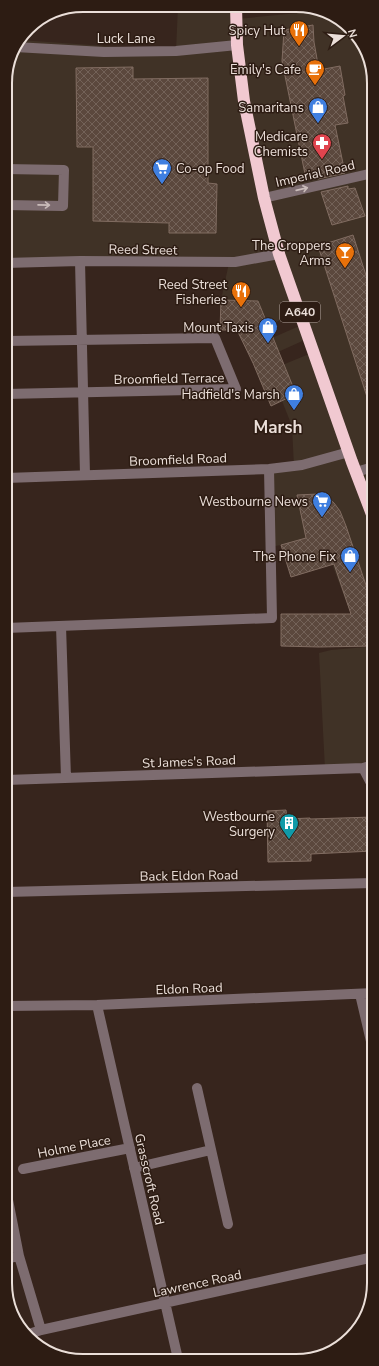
<svg xmlns="http://www.w3.org/2000/svg" width="379" height="1366" font-family="'Nunito Sans',sans-serif">
  <style>
    .commercial { fill: #403226 }
    .building { fill: url(#building-cross-hatch); stroke: #816c61 }
    .lines { fill: none; stroke-linecap: round; stroke-linejoin: round }
    .minor { stroke: #7d6c70; stroke-width: 10 }
    .highway { stroke: #f1c9d1; stroke-width: 12 }
    .oneway { stroke: #cabcba }
    .labels { text-anchor: middle; stroke-width: 3; stroke-linejoin: round; paint-order: stroke }
    .shield { fill: #2d1c13; stroke: #b2a49e; stroke-width: 1 }
    .shield-label { font-size: 12px; font-weight: bold; fill: #ebdfd9 }
    .poi-label { font-size: 13px; fill: #ebdfd9; stroke: #2d1c13; text-anchor: end }
    .street-label { font-size: 13px; fill: #ebdfd9; stroke: #2d1c13 }
    .district-label { font-size: 17px; font-weight: bold; fill: #ebdfd9; stroke: #2d1c13 }
    .rim { fill: none; stroke: #ebdfd9; stroke-width: 2 }
  </style>
  <defs>
    <pattern id="building-cross-hatch" width="8" height="8" patternUnits="userSpaceOnUse"><rect width="8" height="8" fill="#5b483d"/><path d="M0 0l8 8M0 8l8-8" fill="none" stroke="#736258"/></pattern>
  </defs>
  <rect width="100%" height="100%" fill="#37251d"/>
  <path class="commercial" d="M178,6H236L237,19L319,11L351,28L373,68V787L363,768L325,769L319,653L331,650L366,647L365,614L349,609L332,564L281,545L270,547L269,469L294,467L292,426L282,401L271,406L258,375L314,352L309,338L278,352L272,338L304,324L299,311L241,339L237,330H220L221,300L229,263L5,264V78L11,53L20,40L176,51Z"/>
  <path class="building" d="M313,25L314,42L319,70L340,66L345,95L343,96L348,123L335,125L345,173L318,179L316,172L305,174L282,61L284,30Z
    M133,67V79L208,78V183L217,184L216,233H169V223L93,221V147H77L76,68Z
    M348,186V189L355,188L365,216L332,225L321,192Z
    M353,235L373,297V403H369L318,246Z
    M221,300L258,301L296,394L271,406L253,363L237,330H220Z
    M318,494L327,497L334,503L340,511L346,526L373,606V646L319,647L281,646V614H351L334,564L291,577L281,545L306,538L297,495Z
    M286,810L287,819L310,818V819L373,817V851L311,854V861L268,862L267,811Z"/>
  <g class="lines">
    <path class="minor" d="M15,47L104,52L176,51L237,45
      M5,169L64,170L63,206L5,205
      M264,198L373,173
      M80,261L85,475
      M5,263L80,261L235,262L279,254
      M5,341L215,338L236,389L5,394
      M356,472L373,467
      M6,478L269,469L302,465L349,452
      M61,626L66,778
      M6,628L272,618L269,469
      M363,768L373,787
      M6,780L363,768L373,765
      M6,892L373,883
      M360,994L374,1054
      M97,1005L178,1359
      M6,1006L97,1005L374,993
      M197,1088L228,1224
      M134,1168L211,1150
      M23,1169L130,1148
      M6,1173L8,1200L19,1256L41,1330
      M6,1259L19,1256
      M26,1335L41,1330L374,1257"/>
    <path class="highway" d="M236,6L237,45L244,101L264,198L279,254L352,462L373,517"/>
  </g>
  <defs><path id="oneway-shaft" d="M-6 0H5M1.5-3L5.5 0L1.5 3" fill="none" stroke-width="1.6" stroke-linecap="round" stroke-linejoin="round"/></defs>
  <g class="oneway">
    <use href="#oneway-shaft" transform="translate(302 189) rotate(-13)"/>
    <use href="#oneway-shaft" transform="translate(44 205) rotate(1)"/>
  </g>
  <defs>
    <g id="restaurant-pin" transform="scale(1)"><path d="M0 17L-7.5 6A9.5 9.5 0 1 1 7.5 6Z" fill="#e8710a" stroke="#2d1c13"/><path d="M-5-6h1v4h1v-4h1v4h1v-4h1v5L-1.5 .5V6h-2V.5L-5-1ZM5-6V6H3V1.5H1.5Q1.5-4 5-6Z" fill="#fff"/></g>
    <g id="cafe-pin" transform="scale(1)"><path d="M0 17L-7.5 6A9.5 9.5 0 1 1 7.5 6Z" fill="#e8710a" stroke="#2d1c13"/><path d="M-5.5-4.5H6V0H3Q3 3.5 0 3.5H-2.5Q-5.5 3.5-5.5 0ZM3-3.2v2h1.7v-2ZM-6 4.5H4V6H-6Z" fill="#fff"/></g>
    <g id="shop-pin" transform="scale(1)"><path d="M0 17L-7.5 6A9.5 9.5 0 1 1 7.5 6Z" fill="#3f7fe0" stroke="#2d1c13"/><path d="M-5-2.5h2.3a2.7 3.5 0 0 1 5.4 0H5L5.5 6h-11ZM-1.5-2.5h3a1.5 2.3 0 0 0-3 0Z" fill="#fff"/></g>
    <g id="pharmacy-pin" transform="scale(1)"><path d="M0 17L-7.5 6A9.5 9.5 0 1 1 7.5 6Z" fill="#e0444e" stroke="#2d1c13"/><path d="M-2-6h4v4h4v4h-4v4h-4v-4h-4v-4h4Z" fill="#fff"/></g>
    <g id="supermarket-pin" transform="scale(1)"><path d="M0 17L-7.5 6A9.5 9.5 0 1 1 7.5 6Z" fill="#3f7fe0" stroke="#2d1c13"/><path d="M-6-5.5h2.5l.6 2H6L4.5 2H-2.5L-4.4-4H-6ZM-1.5 3.2a1.3 1.3 0 1 0 .1 0ZM3 3.2a1.3 1.3 0 1 0 .1 0Z" fill="#fff"/></g>
    <g id="bar-pin" transform="scale(1)"><path d="M0 17L-7.5 6A9.5 9.5 0 1 1 7.5 6Z" fill="#e8710a" stroke="#2d1c13"/><path d="M-6-5H6L.8 .8V4.5H3.5V6h-7V4.5H-.8V.8Z" fill="#fff"/></g>
    <g id="building-pin" transform="scale(1)"><path d="M0 17L-7.5 6A9.5 9.5 0 1 1 7.5 6Z" fill="#0f9aa8" stroke="#2d1c13"/><path d="M-4-6H4V6H1V3H-1V6H-4ZM-2.5-4.3h1.7v1.8h-1.7ZM.8-4.3h1.7v1.8H.8ZM-2.5-1h1.7V.8h-1.7ZM.8-1h1.7V.8H.8Z" fill="#fff"/></g>
  </defs>
  <g fill-rule="evenodd">
    <use href="#restaurant-pin" x="299" y="30"/>
    <use href="#cafe-pin" x="315" y="69"/>
    <use href="#shop-pin" x="318" y="107"/>
    <use href="#pharmacy-pin" x="322" y="143"/>
    <use href="#supermarket-pin" x="162" y="168"/>
    <use href="#bar-pin" x="345" y="252"/>
    <use href="#restaurant-pin" x="241" y="291"/>
    <use href="#shop-pin" x="268" y="327"/>
    <use href="#shop-pin" x="294" y="394"/>
    <use href="#supermarket-pin" x="322" y="501"/>
    <use href="#shop-pin" x="350" y="556"/>
    <use href="#building-pin" x="289" y="823"/>
  </g>
  <g class="labels">
    <rect class="shield" x="280" y="302" width="40" height="20" rx="3"/>
    <g class="shield-label">
      <text x="300" y="316">A640</text>
    </g>
    <g class="poi-label">
      <text x="285" y="35">Spicy Hut</text>
      <text x="301" y="74">Emily's Cafe</text>
      <text x="304" y="112">Samaritans</text>
      <text x="308" y="141">Medicare<tspan x="308" dy="15">Chemists</tspan></text>
      <text x="176" y="173" text-anchor="start">Co-op Food</text>
      <text x="331" y="250">The Croppers<tspan x="331" dy="15">Arms</tspan></text>
      <text x="227" y="289">Reed Street<tspan x="227" dy="15">Fisheries</tspan></text>
      <text x="254" y="332">Mount Taxis</text>
      <text x="280" y="399">Hadfield's Marsh</text>
      <text x="308" y="506">Westbourne News</text>
      <text x="336" y="561">The Phone Fix</text>
      <text x="275" y="821">Westbourne<tspan x="275" dy="15">Surgery</tspan></text>
    </g>
    <g class="street-label">
      <text x="126" y="43">Luck Lane</text>
      <text transform="translate(315 173) rotate(-13)" y="5">Imperial Road</text>
      <text transform="translate(143 249) rotate(1)" y="5">Reed Street</text>
      <text transform="translate(169 378) rotate(-1)" y="5">Broomfield Terrace</text>
      <text transform="translate(178 459) rotate(-2)" y="5">Broomfield Road</text>
      <text transform="translate(189 761) rotate(-2)" y="5">St James's Road</text>
      <text transform="translate(189 875) rotate(-1)" y="5">Back Eldon Road</text>
      <text transform="translate(189 988) rotate(-2)" y="5">Eldon Road</text>
      <text transform="translate(74 1146) rotate(-11)" y="5">Holme Place</text>
      <text transform="translate(150 1179) rotate(77)" y="5">Grasscroft Road</text>
      <text transform="translate(197 1283) rotate(-12)" y="5">Lawrence Road</text>
    </g>
    <g class="district-label">
      <text x="278" y="433">Marsh</text>
    </g>
  </g>
  <path d="M0 0H379V1366H0ZM83 12H296A71 71 0 0 1 367 83V1283A71 71 0 0 1 296 1354H83A71 71 0 0 1 12 1283V83A71 71 0 0 1 83 12Z" fill="#2d1c13" fill-rule="evenodd"/>
  <path class="rim" d="M83 12H296A71 71 0 0 1 367 83V1283A71 71 0 0 1 296 1354H83A71 71 0 0 1 12 1283V83A71 71 0 0 1 83 12Z"/>
  <g transform="translate(343 36) rotate(74)" stroke="#2d1c13" stroke-width="3" paint-order="stroke">
  <path d="M0-3L7 15L0 10L-7 15Z" fill="#ebdfd9"/>
  <text y="-6" font-size="11" font-weight="bold" text-anchor="middle" fill="#ebdfd9">N</text>
  </g>
</svg>
